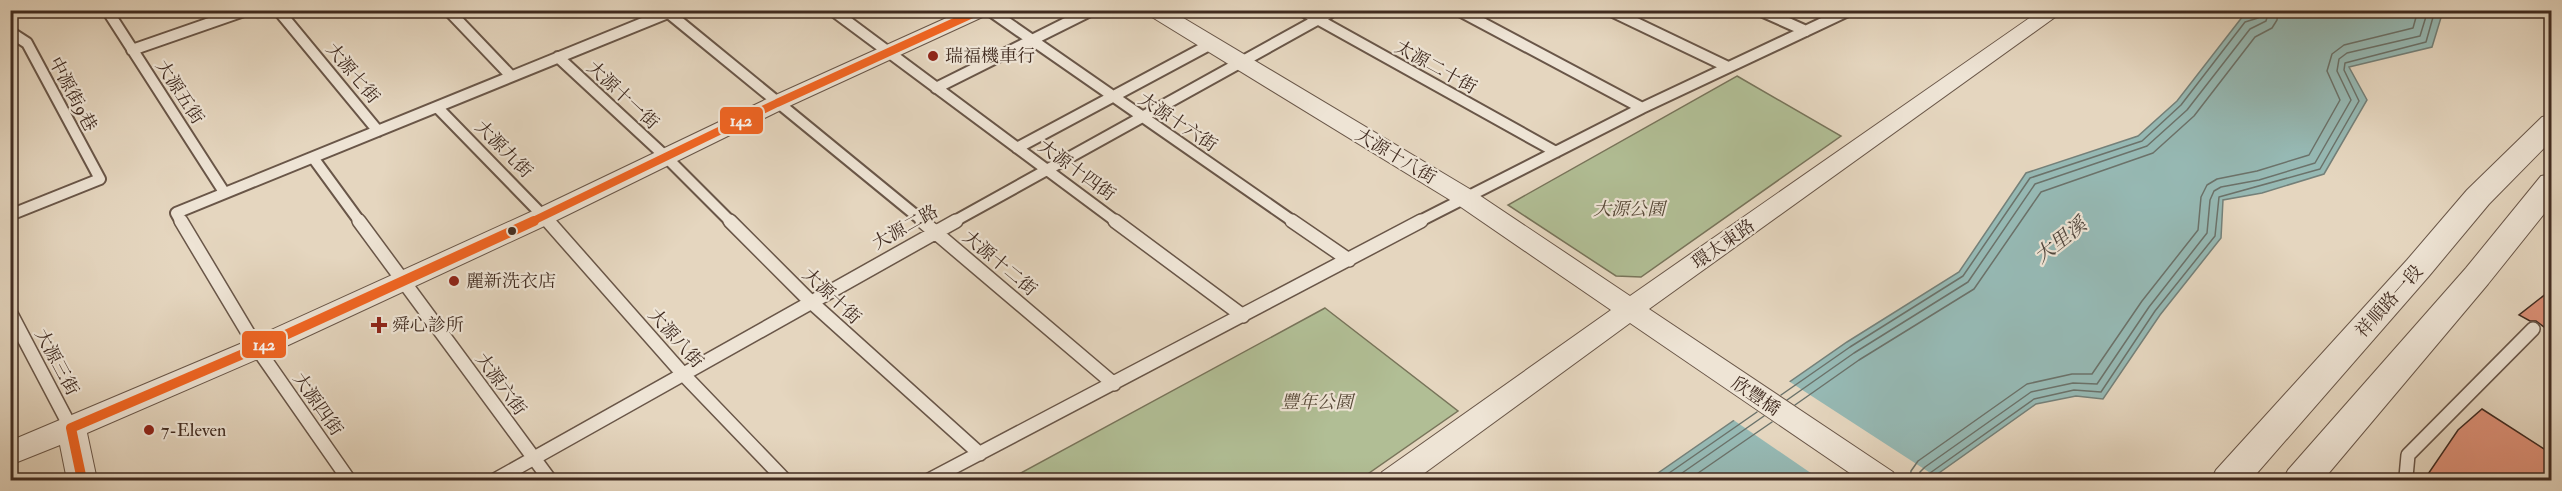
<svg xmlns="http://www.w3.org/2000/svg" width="2562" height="491" font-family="'IM FELL Double Pica','Noto Serif TC',serif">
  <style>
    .green { fill: #b1be95; stroke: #78745a; stroke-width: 1.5 }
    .water { fill: #96b9b4; stroke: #748079; stroke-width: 1.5 }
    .pier { fill: #e5d6bf }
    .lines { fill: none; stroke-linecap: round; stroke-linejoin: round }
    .shore { stroke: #6b726a; stroke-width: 1.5 }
    .building { fill: #dd9077; stroke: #402b20; stroke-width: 1.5 }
    .service-far1-casing { stroke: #695648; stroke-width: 14 }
    .service-casing { stroke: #695648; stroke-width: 16 }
    .minor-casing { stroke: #695648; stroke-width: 2 }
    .tertiary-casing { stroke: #695648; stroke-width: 2 }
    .service-far1 { stroke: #eee4d5; stroke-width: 10 }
    .service { stroke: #eee4d5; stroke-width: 13 }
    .minor { fill: #eee4d5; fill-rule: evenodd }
    .tertiary { fill: #eee4d5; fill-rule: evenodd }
    .bus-1-far1-casing { stroke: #eee4d5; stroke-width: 12 }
    .bus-1-casing { stroke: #eee4d5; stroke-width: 14 }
    .bus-1-far1 { stroke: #f26522; stroke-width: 8 }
    .bus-1 { stroke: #f26522; stroke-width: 10 }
    .poi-dot { fill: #8f2418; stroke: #eee4d5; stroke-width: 2 }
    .bus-dot { fill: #402b20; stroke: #eee4d5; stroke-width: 2 }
    .labels { text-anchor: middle; stroke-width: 4.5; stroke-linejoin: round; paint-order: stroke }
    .poi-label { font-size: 18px; fill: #402b20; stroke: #eee4d5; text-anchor: start }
    .street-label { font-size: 18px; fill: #402b20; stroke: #eee4d5 }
    .park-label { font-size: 18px; font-style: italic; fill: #574837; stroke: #eee4d5 }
    .water-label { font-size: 20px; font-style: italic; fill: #51473e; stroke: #eee4d5 }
    .line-badge { stroke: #eee4d5; stroke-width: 2 }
    .badge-label { font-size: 16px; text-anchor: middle; font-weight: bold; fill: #fff }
  </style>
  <rect width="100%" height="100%" fill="#e5d6bf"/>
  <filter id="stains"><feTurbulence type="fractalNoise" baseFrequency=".00333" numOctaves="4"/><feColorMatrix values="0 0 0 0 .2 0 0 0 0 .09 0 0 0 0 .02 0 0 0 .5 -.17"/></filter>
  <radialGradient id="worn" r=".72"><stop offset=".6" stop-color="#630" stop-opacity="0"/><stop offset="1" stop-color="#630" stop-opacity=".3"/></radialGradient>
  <path class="green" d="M1737,76L1841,136L1641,277L1616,276L1508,205Z
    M1325,308L1458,411L1359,480H1008Z"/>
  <path class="water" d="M2271,10L2443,11L2432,47L2349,67L2367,100L2324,174L2262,193L2223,200L2221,238L2160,315L2103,399L2076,396L2036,404L1929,480H1648L1847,342L1959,272L2026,173L2138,136L2177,101L2243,16Z"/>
  <path class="pier" d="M1787,380L1938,478L1934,480H1821L1732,419Z"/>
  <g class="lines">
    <path class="shore" d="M1781,395L1850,347L1963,276L2030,178L2142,141L2181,105L2245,22L2258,18L2261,10
      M1787,400L1854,353L1968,282L2035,184L2147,146L2187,110L2250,29L2266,21L2269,10
      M1795,405L1859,360L1974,289L2041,192L2153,153L2194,116L2255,37L2272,28L2277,20L2278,10
      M1659,480L1757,412
      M1672,480L1764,416
      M1688,480L1772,422
      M1910,480L1911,471L1918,461L2027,384L2072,374H2092L2142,301L2198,230L2201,197L2207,185L2217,179L2257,171L2309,155L2340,100L2327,71L2332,54L2344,45L2413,28L2418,10
      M1919,480L1920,472L1925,467L2031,392L2073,383L2097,384L2149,307L2207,233L2210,200L2214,191L2221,187L2259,180L2315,163L2351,100L2337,71L2339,59L2347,53L2420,36L2428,10
      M1927,480L1930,473L2034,399L2074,390L2101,392L2155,311L2215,236L2219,197L2320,169L2359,101L2344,70L2345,63L2426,42L2435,10"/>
  </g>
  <path class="building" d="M2552,289V333L2536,321H2530L2519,315Z
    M2482,409L2552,454V480H2424L2458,430Z"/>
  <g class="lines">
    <g class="service-far1-casing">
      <path id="service-far1" d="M107,10L224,192
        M278,10L378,131
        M448,10L511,76
        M665,10L924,222
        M832,10L1117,222
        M989,10L1294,222
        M1301,10L1556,152
        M1458,10L1642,108
        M1609,10L1728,67
        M1759,10L1806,31
        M10,32L27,43L100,179L10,215
        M132,50L247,10
        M558,57L666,157L731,222
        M936,88L1092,10
        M437,107L549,222
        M1017,148L1209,45
        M314,159L360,222
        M181,222L176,213L675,10
        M953,222L1335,10
        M1418,222L1642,108L1850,10"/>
    </g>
    <g class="service-casing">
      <path id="service" d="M181,221L257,348L349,480
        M359,221L550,480
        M548,221L683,374L785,480
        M730,221L810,301L980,454
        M922,221L1114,384
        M1115,221L1243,316
        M1292,221L1349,260
        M10,312L71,428
        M495,480L956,221
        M929,480L1421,221
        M2408,480L2406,477L2408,455L2533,329"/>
    </g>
    <g class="minor-casing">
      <path id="minor" d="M964,10H992L989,14L785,108L553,222L267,355L87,433L97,480H67L60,445L10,465V441L247,341L535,210L769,98Z
        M1144,10H1170L1473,191L1630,296L2041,10H2065L1649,309L1893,472L1897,480H1860L1630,323L1415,480H1378L1382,472L1611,310L1455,203L1147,14Z"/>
    </g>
    <g class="tertiary-casing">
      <path id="tertiary" d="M2552,115V140L2489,204L2429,276L2251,480H2211L2216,470L2407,260L2467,190L2542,117Z
        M2552,174V204L2488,284L2323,480H2283L2288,470L2466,268L2541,176Z"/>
    </g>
    <use href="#service-far1" class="service-far1"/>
    <use href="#service" class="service"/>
    <use href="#minor" class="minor"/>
    <use href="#tertiary" class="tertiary"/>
    <g class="bus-1-far1-casing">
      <path id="bus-1-far1" d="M531,222L777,103L981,10"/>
    </g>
    <g class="bus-1-casing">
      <path id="bus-1" d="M82,480L71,428L257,348L534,221"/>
    </g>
    <use href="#bus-1-far1" class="bus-1-far1"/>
    <use href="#bus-1" class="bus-1"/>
  </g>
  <g class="poi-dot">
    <circle cx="933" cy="56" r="6"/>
    <circle cx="454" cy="281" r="6"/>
    <path d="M376 316h6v6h6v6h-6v6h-6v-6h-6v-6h6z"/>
    <circle cx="149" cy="430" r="6"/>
  </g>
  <circle class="bus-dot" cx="512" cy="231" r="5"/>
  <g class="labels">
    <g class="poi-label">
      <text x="945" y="62">瑞福機車行</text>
      <text x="466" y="287">麗新洗衣店</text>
      <text x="392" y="331">舜心診所</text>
      <text x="161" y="436">7-Eleven</text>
    </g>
    <g class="street-label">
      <text transform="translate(1436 67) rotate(29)" y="6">太源二十街</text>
      <text transform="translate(353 73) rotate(50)" y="6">大源七街</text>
      <text transform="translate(180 92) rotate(57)" y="6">大源五街</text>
      <text transform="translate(73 94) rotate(62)" y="6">中源街9巷</text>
      <text transform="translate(623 95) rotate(43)" y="6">大源十一街</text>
      <text transform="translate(1178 122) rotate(34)" y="6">大源十六街</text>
      <text transform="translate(504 149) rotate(45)" y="6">大源九街</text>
      <text transform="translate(1396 156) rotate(31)" y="6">大源十八街</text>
      <text transform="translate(1077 170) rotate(36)" y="6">大源十四街</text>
      <text transform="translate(905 227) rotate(-29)" y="6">大源二路</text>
      <text transform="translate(1723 244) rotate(-35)" y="6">環太東路</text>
      <text transform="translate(1000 263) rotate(40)" y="6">大源十二街</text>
      <text transform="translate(832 296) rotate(43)" y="6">大源十街</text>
      <text transform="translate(2389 301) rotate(-48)" y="6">祥順路一段</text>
      <text transform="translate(676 338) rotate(48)" y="6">大源八街</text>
      <text transform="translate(57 362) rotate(62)" y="6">大源三街</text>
      <text transform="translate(501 384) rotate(54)" y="6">大源六街</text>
      <text transform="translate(1756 396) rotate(34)" y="6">欣豐橋</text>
      <text transform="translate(318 404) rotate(55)" y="6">大源四街</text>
    </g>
    <g class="park-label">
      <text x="1629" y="215">大源公園</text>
      <text x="1317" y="408">豐年公園</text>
    </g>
    <g class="water-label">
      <text transform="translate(2060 240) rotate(-38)" y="7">大里溪</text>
    </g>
  </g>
  <g class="line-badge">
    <rect x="719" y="106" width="45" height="29" rx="6" fill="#f26522"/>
    <rect x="241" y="330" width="46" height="29" rx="6" fill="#f26522"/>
  </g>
  <g class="badge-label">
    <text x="741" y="126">142</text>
    <text x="264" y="350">142</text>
  </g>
  <rect width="2562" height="491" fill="none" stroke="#e5d6bf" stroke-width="36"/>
  <rect x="12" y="12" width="2538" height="467" fill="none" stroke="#402b20" stroke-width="3"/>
  <rect x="18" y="18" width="2526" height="455" fill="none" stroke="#402b20" stroke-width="1.5"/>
  <rect width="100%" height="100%" filter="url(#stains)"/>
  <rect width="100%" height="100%" fill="url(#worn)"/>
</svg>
